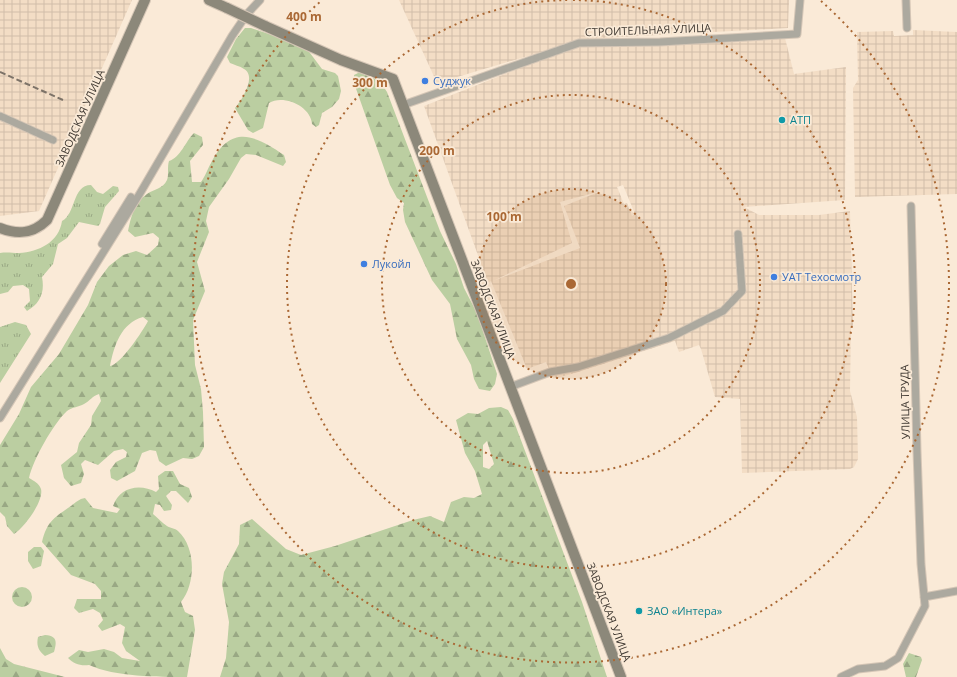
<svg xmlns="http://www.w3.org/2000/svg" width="957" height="677" font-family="'Open Sans',sans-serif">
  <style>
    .industrial { fill: url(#industrial-grid); fill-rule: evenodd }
    .grass { fill: url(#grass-tufts) }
    .forest { fill: url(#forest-firs); fill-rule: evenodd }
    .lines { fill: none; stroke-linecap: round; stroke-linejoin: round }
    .minor-casing { stroke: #d5c6b6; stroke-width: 9 }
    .secondary-casing { stroke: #d5c6b6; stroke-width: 12 }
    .minor { stroke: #aca99f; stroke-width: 7 }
    .secondary { stroke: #8c887a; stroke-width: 10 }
    .rail { stroke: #7d7368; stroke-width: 2; stroke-dasharray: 6 3; stroke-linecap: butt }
    .secondary-bridge-casing { stroke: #d5c6b6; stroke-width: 12; stroke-linecap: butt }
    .secondary-bridge { stroke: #8c887a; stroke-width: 10 }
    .ring { fill: none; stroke: #aa6834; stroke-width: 2; stroke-dasharray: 2 4 }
    .shop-dot { fill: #3f7fe0; stroke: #faead7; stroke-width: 1.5 }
    .culture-dot { fill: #0f9aa8; stroke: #faead7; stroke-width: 1.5 }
    .labels { text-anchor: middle; stroke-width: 3.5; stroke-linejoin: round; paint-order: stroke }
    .street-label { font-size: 11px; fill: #3f3831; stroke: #faead7 }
    .shop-label { font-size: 11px; fill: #366cbe; stroke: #faead7; text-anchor: start }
    .culture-label { font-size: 11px; fill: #0d838f; stroke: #faead7; text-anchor: start }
    .centre { fill: #aa6834; stroke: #faead7; stroke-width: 2 }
    .ring-label { font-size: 12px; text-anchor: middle; font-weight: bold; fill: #aa6834; stroke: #faead7; stroke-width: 3.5; stroke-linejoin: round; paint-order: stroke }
  </style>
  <defs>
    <pattern id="industrial-grid" width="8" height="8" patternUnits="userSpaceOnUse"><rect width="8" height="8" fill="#f3ddc5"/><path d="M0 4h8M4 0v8" fill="none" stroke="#d1beaa"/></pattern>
    <pattern id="grass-tufts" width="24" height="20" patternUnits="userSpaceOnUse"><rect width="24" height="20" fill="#bbcea1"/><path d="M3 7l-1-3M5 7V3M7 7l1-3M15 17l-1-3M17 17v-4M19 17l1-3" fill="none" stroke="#99a884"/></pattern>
    <pattern id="forest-firs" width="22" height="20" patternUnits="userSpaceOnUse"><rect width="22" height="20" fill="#bbcea1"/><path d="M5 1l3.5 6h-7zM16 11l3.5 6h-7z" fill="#99a884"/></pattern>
  </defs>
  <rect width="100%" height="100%" fill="#faead7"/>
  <path class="industrial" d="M0,0H132L39,211L0,216Z
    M399,0H789L788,28L585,39L437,83Z
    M913,30L957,32V194L855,197L853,88L858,80L857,32L893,31L894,36L913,35Z
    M785,38L794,74L846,67L845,200L744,207L759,215H819L850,211L853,326H851L850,391L857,417L858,459L854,467L850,469L742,473L740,399L715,397L701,349L699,345L679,352L675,341L575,373L553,379L546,362L527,369L491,281L488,283L424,106L578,45ZM623,185L635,214L632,216L627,203L624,204L617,187ZM601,191L564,206L580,248L493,281L572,243L560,202Z"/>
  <path class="grass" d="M91,185L97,192L103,194L113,186L118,187L119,191L105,207L100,224L98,226L79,222L67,238L58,244L53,264L42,277C45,293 40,303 27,311L24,307L30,301L29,289L23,285L13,286L8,292L0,294V253C7,252 12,253 19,253C39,252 59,242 62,221C76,214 72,185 91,185Z
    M15,322L26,325L31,334L0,383V327Z"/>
  <path class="forest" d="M245,28H251L281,38L293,44L307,49L322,69L335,73L338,76L341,91L339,99L332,107L322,113L319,125L316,127L312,124C311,106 283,94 269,103L263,128L253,133L248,130L235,108C242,100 257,76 244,69C240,66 234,65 230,63L227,57L236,39Z
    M360,72L379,80L387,92L440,231L456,264L464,288L477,313L497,374L495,384L490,391L479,389L474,379L471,365L457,339L450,304L432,280L405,222L403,210L404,203L397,198L390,185L354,83V75Z
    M194,133L202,137L203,145L190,161L192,182H201C206,175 207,170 211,163C231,124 255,135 284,155L286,162L283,166L256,155L246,154L241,158L229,179L209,207L206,221L209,232L197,262L205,291L193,320L195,365L201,389L203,412L204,447L199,456L192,459L183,458L166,466L159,461L156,451L150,450L142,453L135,471L117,481L111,478L110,470L116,462L126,457L127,452L123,449L114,451L98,465L85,460L81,464L84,474L81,483L71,486L64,478L61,465L77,452L79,443L91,425L92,416L101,401L99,394C92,396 90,401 84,404C79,407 72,407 67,411C53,424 33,460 29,478C34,481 39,483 41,489C44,501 24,528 14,534L7,526L5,517L0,512V445L19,414L31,387L59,354L88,305L97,282L109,266L123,255L136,251L147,255L158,245L159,238L153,233L135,237L128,231C131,217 134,203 147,194C154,189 163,189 167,180C169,175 167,167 169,161C181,157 185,142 194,133ZM143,317L148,321C143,331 120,365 110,366C114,346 121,323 143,317Z
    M501,407L508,410L513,419L582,602L607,677H220L226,658L229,622L222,584L224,572L239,544L240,525L252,519L286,549L301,555L335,546L413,520L430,516L444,522L451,502L464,497L474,498L482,494L475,471L465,453L456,420L468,413L478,414L489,408ZM487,441L494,464L489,469L483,467V445Z
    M165,471H173L180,484L189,488L192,497L188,503L176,491H171L166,496L172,505L171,510L164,511L160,505L155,504L153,514C157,517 162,523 167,526C170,528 175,528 178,531C196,547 196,584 181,602L185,612L193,616L195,630L187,677C158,677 115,677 89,665C80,666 74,664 68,658L79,650L88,652L104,649L114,652L122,658L140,661L126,651L122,643L125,627L120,624L102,631L98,626L103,620L100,613L93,609L79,613L74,608L77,599H101V591L95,584L71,575L42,542C47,521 55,517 71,506C76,502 79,499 85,498L93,508L117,513L120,509L113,506C119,487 140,483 156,492L159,489L158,476Z
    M34,547H41L44,551L41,566L33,569L28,561V552Z
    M12 597a10 10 0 1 1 20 0a10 10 0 1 1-20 0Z
    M45,635C57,636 57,641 54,652L45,656C39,651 36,646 38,637Z
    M0,648L6,659L14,664L65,677H0Z
    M909,653L921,657L922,660L916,677H906L903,664Z"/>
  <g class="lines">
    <g class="minor-casing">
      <path id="minor" d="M906,0L907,28
        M403,105L579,43L660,42L797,34L800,0
        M0,116L53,140
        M102,244L131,197
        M510,387L550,372L578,367L669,338L723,311L742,291L738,234
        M0,418L139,195L232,36L247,14L260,0
        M924,597L957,591
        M841,677L858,669L885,666L898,658L925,606L921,564L917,451L911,206"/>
    </g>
    <g class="secondary-casing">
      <path id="secondary" d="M209,0L227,8
        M265,26L341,60L393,79L621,677
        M0,228C18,235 33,234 47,220L145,0"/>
    </g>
    <use href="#minor" class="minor"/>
    <use href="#secondary" class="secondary"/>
    <path class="rail" d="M0,72L63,100"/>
    <g class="secondary-bridge-casing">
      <path id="secondary-bridge" d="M227,8L265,26"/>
    </g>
    <use href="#secondary-bridge" class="secondary-bridge"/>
  </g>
  <circle cx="571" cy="284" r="95" fill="#aa6834" fill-opacity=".12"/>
  <g class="ring">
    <circle cx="571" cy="284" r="95"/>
    <circle cx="571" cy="284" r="189"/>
    <path d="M573 0A284 284 0 1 1 569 0"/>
    <path d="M821 1A378 378 0 1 1 321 1"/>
  </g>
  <g class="shop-dot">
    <circle cx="425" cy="81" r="4"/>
    <circle cx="364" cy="264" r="4"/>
    <circle cx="774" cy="277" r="4"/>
  </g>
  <g class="culture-dot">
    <circle cx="782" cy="120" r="4"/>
    <circle cx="639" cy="611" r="4"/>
  </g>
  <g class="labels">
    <g class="street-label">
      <text transform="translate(648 30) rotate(-2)" y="4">СТРОИТЕЛЬНАЯ УЛИЦА</text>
      <text transform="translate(80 118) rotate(-66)" y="4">ЗАВОДСКАЯ УЛИЦА</text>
      <text transform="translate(493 309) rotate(69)" y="4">ЗАВОДСКАЯ УЛИЦА</text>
      <text transform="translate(905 402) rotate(-91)" y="4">УЛИЦА ТРУДА</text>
      <text transform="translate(609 612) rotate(69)" y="4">ЗАВОДСКАЯ УЛИЦА</text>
    </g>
    <g class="shop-label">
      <text x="433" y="85">Суджук</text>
      <text x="372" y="268">Лукойл</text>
      <text x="782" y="281">УАТ Техосмотр</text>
    </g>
    <g class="culture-label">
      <text x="790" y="124">АТП</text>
      <text x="647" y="615">ЗАО «Интера»</text>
    </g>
  </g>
  <circle cx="571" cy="284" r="6" class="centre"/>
  <g class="ring-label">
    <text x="304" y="21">400 m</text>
    <text x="370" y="87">300 m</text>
    <text x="437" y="155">200 m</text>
    <text x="504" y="221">100 m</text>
  </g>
</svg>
